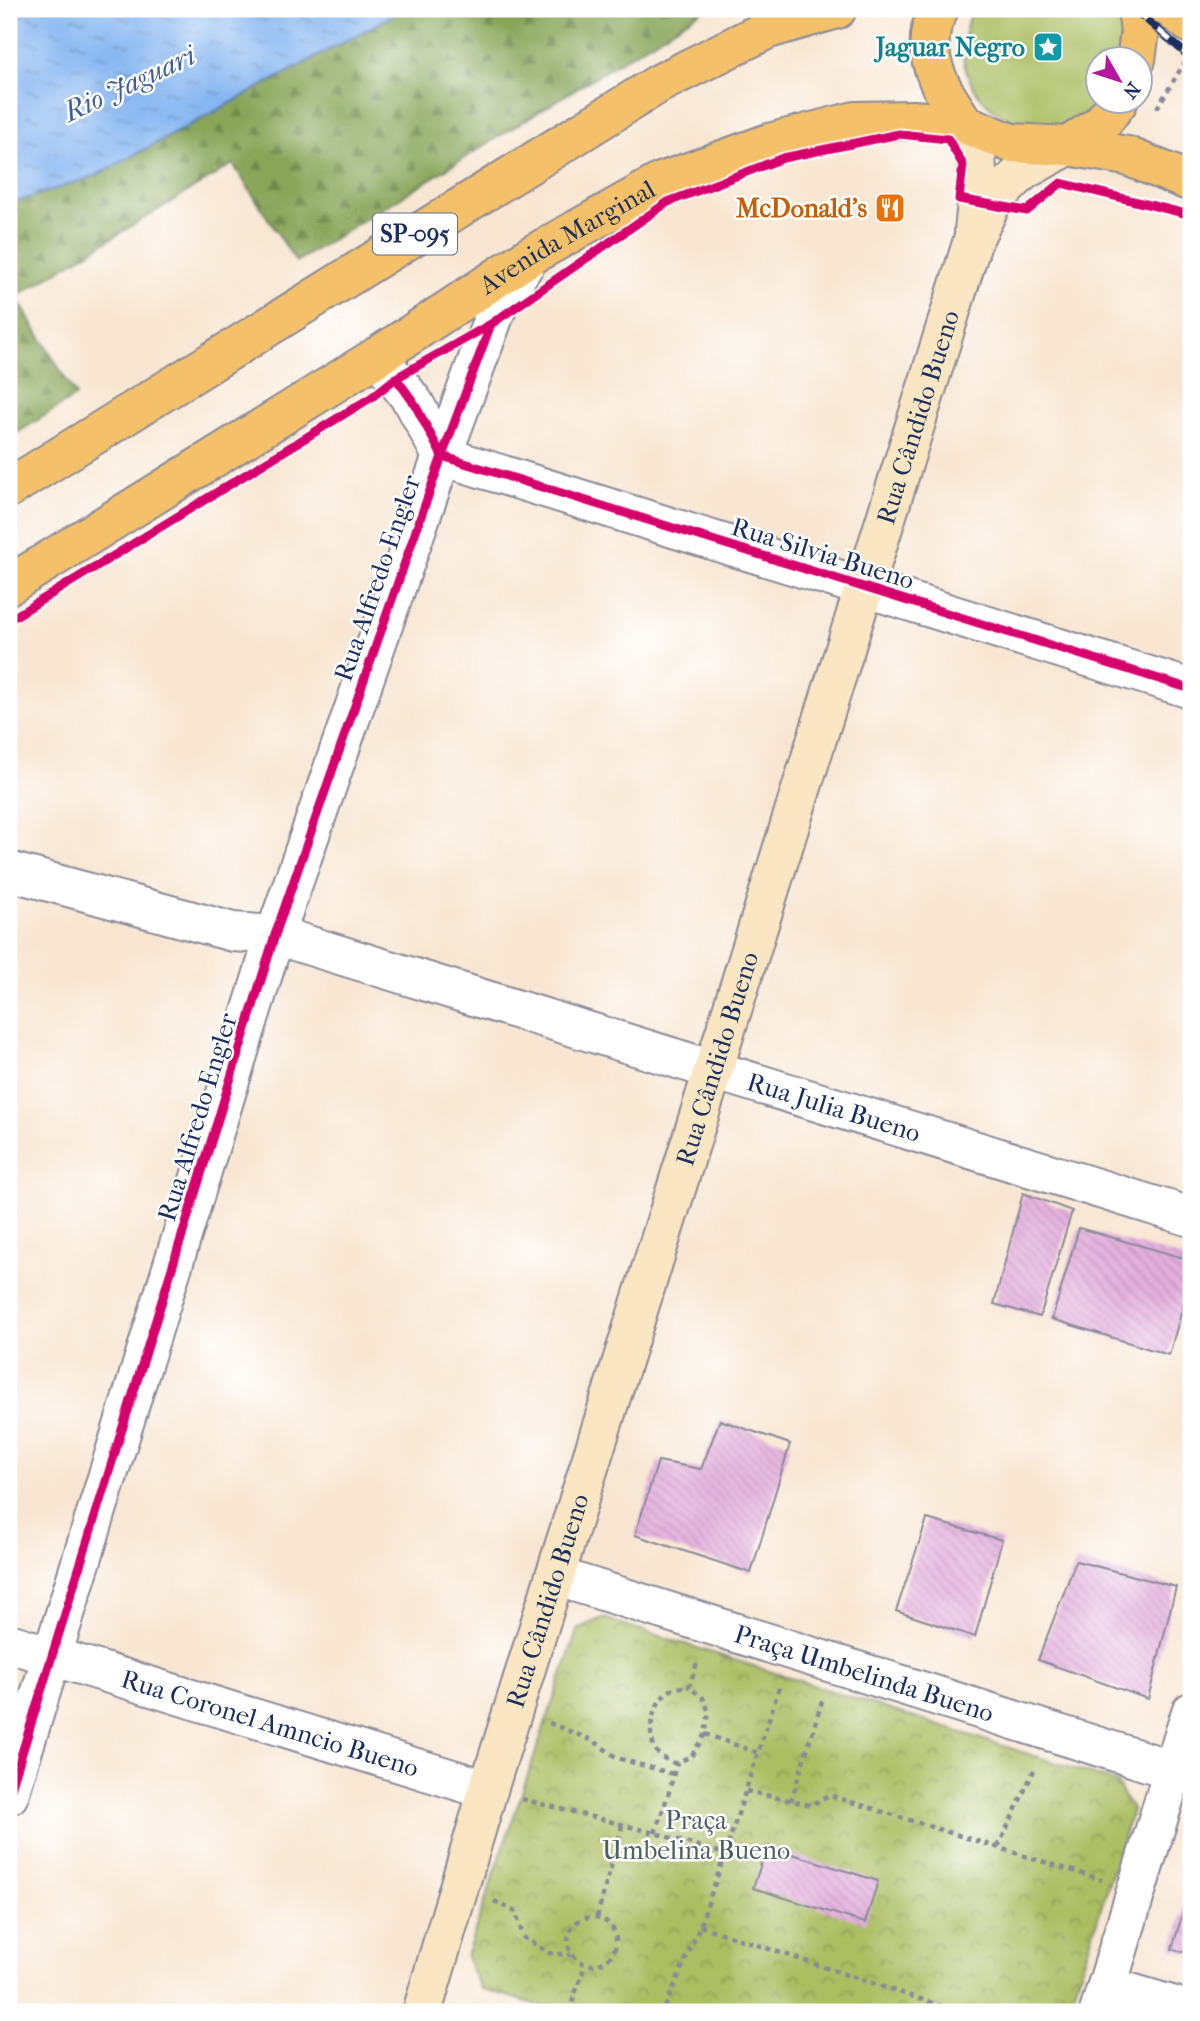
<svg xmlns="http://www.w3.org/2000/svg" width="1200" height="2021" font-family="'IM FELL French Canon',serif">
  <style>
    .grass { fill: #abbe62; stroke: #637660; stroke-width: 2 }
    .forest { fill: url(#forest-firs); stroke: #526a5b; stroke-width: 2 }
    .park { fill: url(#park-crowns); stroke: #637660; stroke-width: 2 }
    .water { fill: url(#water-ripples); stroke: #5072a8; stroke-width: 2 }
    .building { fill: url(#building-back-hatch) }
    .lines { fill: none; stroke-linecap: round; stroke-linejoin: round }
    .street-casing { stroke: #8a8a98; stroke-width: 42 }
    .secondary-casing { stroke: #8a8a98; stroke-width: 42 }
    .primary-casing { stroke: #8a8a98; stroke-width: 42 }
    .path { stroke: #8a8a98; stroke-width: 4.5; stroke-dasharray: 5 5; stroke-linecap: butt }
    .street { stroke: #fff; stroke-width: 38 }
    .secondary { stroke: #fbe6c3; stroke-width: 38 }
    .primary { stroke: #f4c16a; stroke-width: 38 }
    .rail-casing { stroke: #1b2f5e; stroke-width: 8 }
    .rail { stroke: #fff; stroke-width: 5; stroke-dasharray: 16; stroke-linecap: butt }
    .cycleway-casing { stroke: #fff; stroke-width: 13 }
    .cycleway { stroke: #d6006c; stroke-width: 9 }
    .labels { text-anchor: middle; stroke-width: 5; stroke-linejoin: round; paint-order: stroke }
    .shield { fill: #fff; stroke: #5f6d8e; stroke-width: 2 }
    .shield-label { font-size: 24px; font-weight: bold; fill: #1b2f5e }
    .culture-label { font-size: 26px; font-weight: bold; fill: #0d838f; stroke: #fff; text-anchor: end }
    .food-label { font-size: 26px; font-weight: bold; fill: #c56008; stroke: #fff; text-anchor: end }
    .street-label { font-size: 26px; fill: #1b2f5e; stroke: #fff }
    .park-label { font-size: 26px; fill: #4d615f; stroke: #fff }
    .water-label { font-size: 28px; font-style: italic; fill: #405e91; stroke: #fff }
  </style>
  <defs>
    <pattern id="forest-firs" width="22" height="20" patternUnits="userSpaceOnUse" patternTransform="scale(1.75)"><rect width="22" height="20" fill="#88a558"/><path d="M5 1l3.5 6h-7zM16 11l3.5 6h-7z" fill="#6e874c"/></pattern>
    <pattern id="park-crowns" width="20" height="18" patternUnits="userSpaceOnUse" patternTransform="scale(1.75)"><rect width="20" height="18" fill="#abbe62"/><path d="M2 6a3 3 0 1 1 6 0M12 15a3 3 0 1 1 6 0" fill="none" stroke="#8a9b54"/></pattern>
    <pattern id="water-ripples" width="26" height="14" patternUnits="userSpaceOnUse" patternTransform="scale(1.75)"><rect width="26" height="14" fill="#86b6f1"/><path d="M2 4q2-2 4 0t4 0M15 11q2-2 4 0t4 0" fill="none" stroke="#6d94c6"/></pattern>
    <pattern id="building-back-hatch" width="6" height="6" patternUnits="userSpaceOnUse" patternTransform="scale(1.75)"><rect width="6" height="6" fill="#e3aedc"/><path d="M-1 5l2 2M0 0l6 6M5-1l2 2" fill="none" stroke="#c296bf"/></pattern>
  </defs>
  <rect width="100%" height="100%" fill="#fff"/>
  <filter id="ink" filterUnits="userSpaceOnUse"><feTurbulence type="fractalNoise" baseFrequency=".0143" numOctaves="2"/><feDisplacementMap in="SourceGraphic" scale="14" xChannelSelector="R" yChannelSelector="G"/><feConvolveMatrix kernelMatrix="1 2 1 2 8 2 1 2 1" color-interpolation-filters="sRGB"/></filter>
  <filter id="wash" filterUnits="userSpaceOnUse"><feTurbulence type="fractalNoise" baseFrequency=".00686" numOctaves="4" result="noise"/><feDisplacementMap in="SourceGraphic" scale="28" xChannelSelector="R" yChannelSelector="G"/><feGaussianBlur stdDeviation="1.57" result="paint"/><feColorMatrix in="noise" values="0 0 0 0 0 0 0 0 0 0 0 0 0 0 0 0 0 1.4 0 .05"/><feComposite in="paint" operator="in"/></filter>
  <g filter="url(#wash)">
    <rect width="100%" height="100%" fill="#f8e6d2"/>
    <path class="grass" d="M972,9H1115L1121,22L1122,59L1098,60V102C1056,150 976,124 964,62C961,44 966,25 972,9Z"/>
    <path class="forest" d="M405,9H705L296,262L233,164L16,297L76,396L9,438V204L97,175Z"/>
    <path class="park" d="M603,1618L1116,1782L1132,1810L1068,2012H561L480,1988L466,1957L578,1628Z"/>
    <path class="water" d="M33,9H405L97,175L9,204V20Z"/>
    <g id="blocks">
      <path class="building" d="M1023,1193L1072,1211L1040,1317L994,1304Z
        M1079,1228L1191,1260V1279L1169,1355L1052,1319Z
        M720,1420L790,1444L751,1573L635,1535L658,1461L701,1469Z
        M927,1519L1002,1540L975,1637L896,1611Z
        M1076,1561L1176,1587L1148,1699L1038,1660Z
        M767,1846L878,1881L865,1923L753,1888Z
        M1191,1885V1954L1172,1949Z"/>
    </g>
  </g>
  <g filter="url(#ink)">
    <use href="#blocks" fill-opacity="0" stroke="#8a8a98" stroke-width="2"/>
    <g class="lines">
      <g class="street-casing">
        <g id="street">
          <path d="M378,356L414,403L442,456"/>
          <path d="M442,456L1191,689"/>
          <path id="s1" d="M9,871L233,932L275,935L1191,1217"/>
          <path id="s2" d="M555,1576L1173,1770"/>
          <path id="s3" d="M9,1643L488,1790"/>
          <path d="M9,1795L275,935L442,456L491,324L498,305L530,256"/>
          <path d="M1107,1986L1191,2011"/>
          <path d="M1099,2012L1191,1712"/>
        </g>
      </g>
      <g class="secondary-casing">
        <g id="secondary">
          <path d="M965,124L976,152L978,193L974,231"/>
          <path id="s4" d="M422,2012L488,1790L973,240L993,200L1023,171L1068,146"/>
        </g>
      </g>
      <g class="primary-casing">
        <g id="primary">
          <path d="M939,9C936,15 932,23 931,30C924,65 946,97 965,124"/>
          <path d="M1171,9L1191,24"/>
          <path d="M1136,60L1140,31L1137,9"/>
          <path d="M1068,146L1101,124L1118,102"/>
          <path d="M9,488L660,83L768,29L837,9"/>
          <path id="s5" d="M9,585L378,356L530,256L661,182L769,143L855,121L913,120L965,124L1011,143L1068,146L1127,156L1191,182"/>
        </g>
      </g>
      <path class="path" d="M1157,108L1185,62
        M549,1723L594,1741L617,1758L673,1774
        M705,1734L758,1753
        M676,1764C669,1761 662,1758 657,1752C645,1735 652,1705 668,1692C675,1687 682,1687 689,1687
        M746,1791L811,1805L829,1795L1102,1880
        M522,1799L655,1833L725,1854L700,1926L663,2012
        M791,1801L823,1698
        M655,1833L670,1789L676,1764L692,1755L705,1734L709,1712L703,1698L689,1687L698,1660
        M998,1847L1036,1766
        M725,1854L780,1685
        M494,1901L516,1912L523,1937L549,1953L571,1955
        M568 1941a24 24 0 1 1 48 0a24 24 0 1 1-48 0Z
        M597,1917L622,1826
        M700,1926L959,2012
        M569,2012L585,1965"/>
      <use href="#street" class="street"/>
      <use href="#secondary" class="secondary"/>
      <use href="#primary" class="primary"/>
      <g class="rail-casing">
        <path id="rail" d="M1134,9L1191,58"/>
      </g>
      <use href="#rail" class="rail"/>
      <g class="cycleway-casing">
        <path id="cycleway" d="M396,378L414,403L442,456
          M442,456L1191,689
          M9,620L372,397L396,378L491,324L668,202L783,158L899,134L948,139L963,165L959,199L1027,211L1061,183L1191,215
          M9,1795L275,935L442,456L491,324"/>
      </g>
      <use href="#cycleway" class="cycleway"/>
    </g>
  </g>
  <defs>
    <g id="sight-square" transform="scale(1.575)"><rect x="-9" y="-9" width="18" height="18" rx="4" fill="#0f9aa8" stroke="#fff"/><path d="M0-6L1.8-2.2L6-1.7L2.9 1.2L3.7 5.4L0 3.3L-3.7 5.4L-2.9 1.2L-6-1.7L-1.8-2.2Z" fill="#fff"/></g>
    <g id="restaurant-square" transform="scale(1.575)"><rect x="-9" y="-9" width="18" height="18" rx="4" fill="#e8710a" stroke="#fff"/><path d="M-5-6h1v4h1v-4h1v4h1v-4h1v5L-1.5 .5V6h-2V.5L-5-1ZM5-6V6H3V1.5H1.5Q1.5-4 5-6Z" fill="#fff"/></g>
  </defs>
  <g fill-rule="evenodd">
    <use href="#sight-square" x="1048" y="47"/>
    <use href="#restaurant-square" x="890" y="208"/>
  </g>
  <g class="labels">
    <rect class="shield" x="373" y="213.5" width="84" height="41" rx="5"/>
    <g class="shield-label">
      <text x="415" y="242">SP-095</text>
    </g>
    <g class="culture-label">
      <text x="1025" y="56">Jaguar Negro</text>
    </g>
    <g class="food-label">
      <text x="867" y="217">McDonald's</text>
    </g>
    <g class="street-label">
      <text dy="9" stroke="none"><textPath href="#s5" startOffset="658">Avenida Marginal</textPath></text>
      <text dy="9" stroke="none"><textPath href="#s4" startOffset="1670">Rua Cândido Bueno</textPath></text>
      <text transform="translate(823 553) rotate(17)" y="9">Rua Silvia Bueno</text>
      <text transform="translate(377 578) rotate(-71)" y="9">Rua Alfredo Engler</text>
      <text dy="9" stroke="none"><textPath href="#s4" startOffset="998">Rua Cândido Bueno</textPath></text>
      <text dy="9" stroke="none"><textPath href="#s1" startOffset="859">Rua Julia Bueno</textPath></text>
      <text transform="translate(197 1117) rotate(-73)" y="9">Rua Alfredo Engler</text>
      <text dy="9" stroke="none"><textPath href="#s4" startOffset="430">Rua Cândido Bueno</textPath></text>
      <text dy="9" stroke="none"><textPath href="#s2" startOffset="324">Praça Umbelinda Bueno</textPath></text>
      <text dy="9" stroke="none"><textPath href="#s3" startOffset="273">Rua Coronel Amncio Bueno</textPath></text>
    </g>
    <g class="park-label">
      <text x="696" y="1829">Praça<tspan x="696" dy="30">Umbelina Bueno</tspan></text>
    </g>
    <g class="water-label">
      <text transform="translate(129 83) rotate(-25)" y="10">Rio Jaguari</text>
    </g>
  </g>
  <rect width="1200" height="2021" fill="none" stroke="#fff" stroke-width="35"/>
  <g transform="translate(1119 80) rotate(129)"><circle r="33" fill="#ffffff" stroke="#a4acbf" stroke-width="2"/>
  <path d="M0-5L12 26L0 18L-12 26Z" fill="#b5179e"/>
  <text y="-10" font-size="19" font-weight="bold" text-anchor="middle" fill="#1b2f5e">N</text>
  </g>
</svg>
